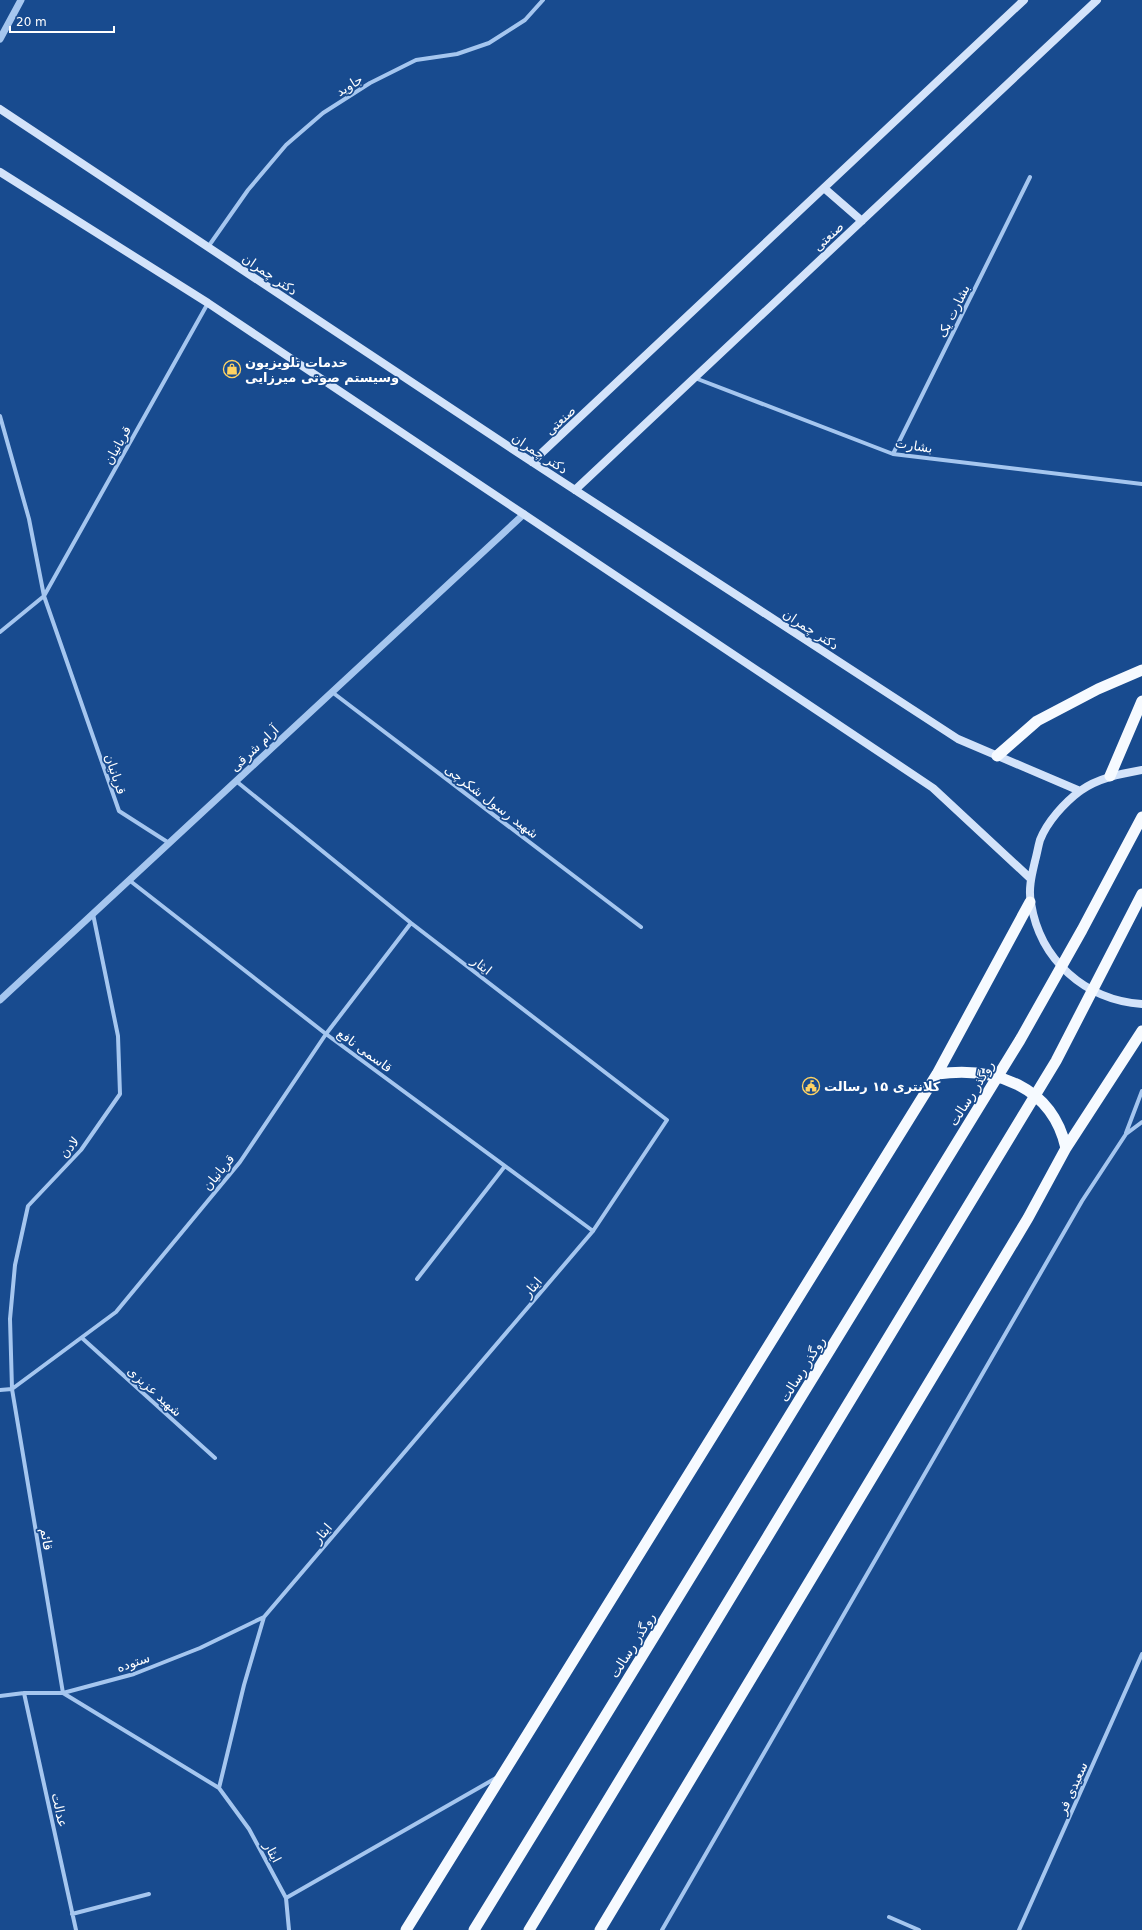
<svg xmlns="http://www.w3.org/2000/svg" width="1142" height="1930" font-family="'DejaVu Sans',Vazirmatn,sans-serif">
  <style>
    .lines { fill: none; stroke-linecap: round; stroke-linejoin: round }
    .minor { stroke: #a5c6ef; stroke-width: 4 }
    .tertiary { stroke: #a5c6ef; stroke-width: 7 }
    .secondary { stroke: #d3e3fa; stroke-width: 8 }
    .trunk { stroke: #f6faff; stroke-width: 11 }
    .trunk-bridge { stroke: #f6faff; stroke-width: 11 }
    .labels { text-anchor: middle; stroke-width: 3.5; stroke-linejoin: round; paint-order: stroke }
    .street-label { font-size: 13px; fill: #fff; stroke: #184b8f }
    .poi-label { font-size: 13px; font-weight: bold; fill: #fff; stroke: #184b8f; text-anchor: start }
  </style>
  <rect width="100%" height="100%" fill="#184b8f"/>
  <g class="lines">
    <path class="minor" d="M208,247L248,190L286,145L323,113L370,83L416,60L457,54L489,43L525,20L543,0
      M695,378L893,454L1142,484
      M0,416L29,519L44,596L119,811L169,843
      M893,454L1030,177
      M0,632L44,596L208,303
      M332,692L641,927
      M236,781L411,923L667,1120L593,1231L264,1617L244,1685L219,1788L249,1829L286,1898L289,1930
      M129,880L326,1034L593,1231
      M93,914L118,1036L120,1094L81,1150L28,1206L15,1265L10,1319L12,1389L63,1693L219,1788
      M1126,1133L1142,1091
      M417,1279L505,1166
      M82,1338L215,1458
      M0,1390L12,1389L116,1312L240,1162L326,1034L411,923
      M24,1693L76,1930
      M0,1696L24,1693H63L134,1674L200,1648L264,1617
      M286,1898L496,1778
      M72,1914L149,1894
      M889,1917L919,1930
      M662,1930L1082,1201L1126,1134L1142,1122
      M1019,1930L1142,1654"/>
    <path class="tertiary" d="M0,39L21,0
      M0,1000L524,514"/>
    <path class="secondary" d="M0,109L532,462L958,739L1080,791
      M0,172L208,303L933,788L1031,879
      M824,188L862,221
      M532,462L1024,0
      M575,490L1097,0
      M1142,770C1120,774 1098,778 1080,791C1064,803 1047,822 1040,840C1038,847 1037,854 1035,861C1032,874 1028,889 1031,903C1040,960 1085,1000 1142,1004"/>
    <path class="trunk" d="M997,756L1037,721L1098,689L1142,670
      M1110,776L1142,701
      M937,1074C995,1066 1052,1086 1066,1148
      M406,1930L937,1074L1030,902
      M600,1930L1028,1218L1066,1148L1142,1031"/>
    <path class="trunk-bridge" d="M474,1930L1020,1040L1082,930L1142,817
      M529,1930L1056,1061L1142,894"/>
  </g>
  <defs>
    <g id="shop-ring" transform="scale(0.9)"><circle r="9.5" fill="#184b8f" stroke="#ffd363" stroke-width="1.5"/><path d="M-5-2.5h2.3a2.7 3.5 0 0 1 5.4 0H5L5.5 6h-11ZM-1.5-2.5h3a1.5 2.3 0 0 0-3 0Z" fill="#ffd363"/></g>
    <g id="civic-ring" transform="scale(0.9)"><circle r="9.5" fill="#184b8f" stroke="#ffd363" stroke-width="1.5"/><path d="M-.6-6.5H3V-4.5H.6V-3L4-1V1h2V6H-6V1h2V-1L-.6-3ZM-1.2 2.5V6h2.4V2.5Z" fill="#ffd363"/></g>
  </defs>
  <g fill-rule="evenodd">
    <use href="#shop-ring" x="232" y="369"/>
    <use href="#civic-ring" x="811" y="1086"/>
  </g>
  <g class="labels">
    <g class="street-label">
      <text transform="translate(349 85) rotate(-32)" y="5">جاوید</text>
      <text transform="translate(828 236) rotate(-43)" y="5">صنعتی</text>
      <text transform="translate(270 274) rotate(34)" y="5">دکتر چمران</text>
      <text transform="translate(953 311) rotate(-64)" y="5">بشارت یک</text>
      <text transform="translate(560 420) rotate(-43)" y="5">صنعتی</text>
      <text transform="translate(117 445) rotate(-61)" y="5">قربانیان</text>
      <text transform="translate(914 445) rotate(9)" y="5">بشارت</text>
      <text transform="translate(540 453) rotate(33)" y="5">دکتر چمران</text>
      <text transform="translate(811 629) rotate(33)" y="5">دکتر چمران</text>
      <text transform="translate(254 748) rotate(-43)" y="5">آرام شرقی</text>
      <text transform="translate(116 774) rotate(71)" y="5">قربانیان</text>
      <text transform="translate(492 801) rotate(37)" y="5">شهید رسول شکرچی</text>
      <text transform="translate(482 965) rotate(38)" y="5">ایثار</text>
      <text transform="translate(365 1050) rotate(36)" y="5">قاسمی نافع</text>
      <text transform="translate(971 1093) rotate(-58)" y="5">روگذر رسالت</text>
      <text transform="translate(69 1147) rotate(-49)" y="5">لادن</text>
      <text transform="translate(218 1172) rotate(-51)" y="5">قربانیان</text>
      <text transform="translate(532 1287) rotate(-50)" y="5">ایثار</text>
      <text transform="translate(802 1369) rotate(-58)" y="5">روگذر رسالت</text>
      <text transform="translate(155 1391) rotate(42)" y="5">شهید عزیزی</text>
      <text transform="translate(322 1533) rotate(-50)" y="5">ایثار</text>
      <text transform="translate(47 1539) rotate(80)" y="5">قائم</text>
      <text transform="translate(632 1645) rotate(-58)" y="5">روگذر رسالت</text>
      <text transform="translate(133 1662) rotate(-19)" y="5">ستوده</text>
      <text transform="translate(1072 1788) rotate(-66)" y="5">سعیدی فر</text>
      <text transform="translate(60 1810) rotate(78)" y="5">عدالت</text>
      <text transform="translate(273 1852) rotate(62)" y="5">ایثار</text>
    </g>
    <g class="poi-label">
      <text x="245" y="367">خدمات تلویزیون<tspan x="245" dy="15">وسیستم صوتی میرزایی</tspan></text>
      <text x="824" y="1091">کلانتری ۱۵ رسالت</text>
    </g>
  </g>
  <path d="M10 26v6h104v-6" fill="none" stroke="#ffffff" stroke-width="2"/>
  <text x="16" y="26" font-size="12" fill="#ffffff" stroke="#184b8f" stroke-width="3" paint-order="stroke">20 m</text>
</svg>
